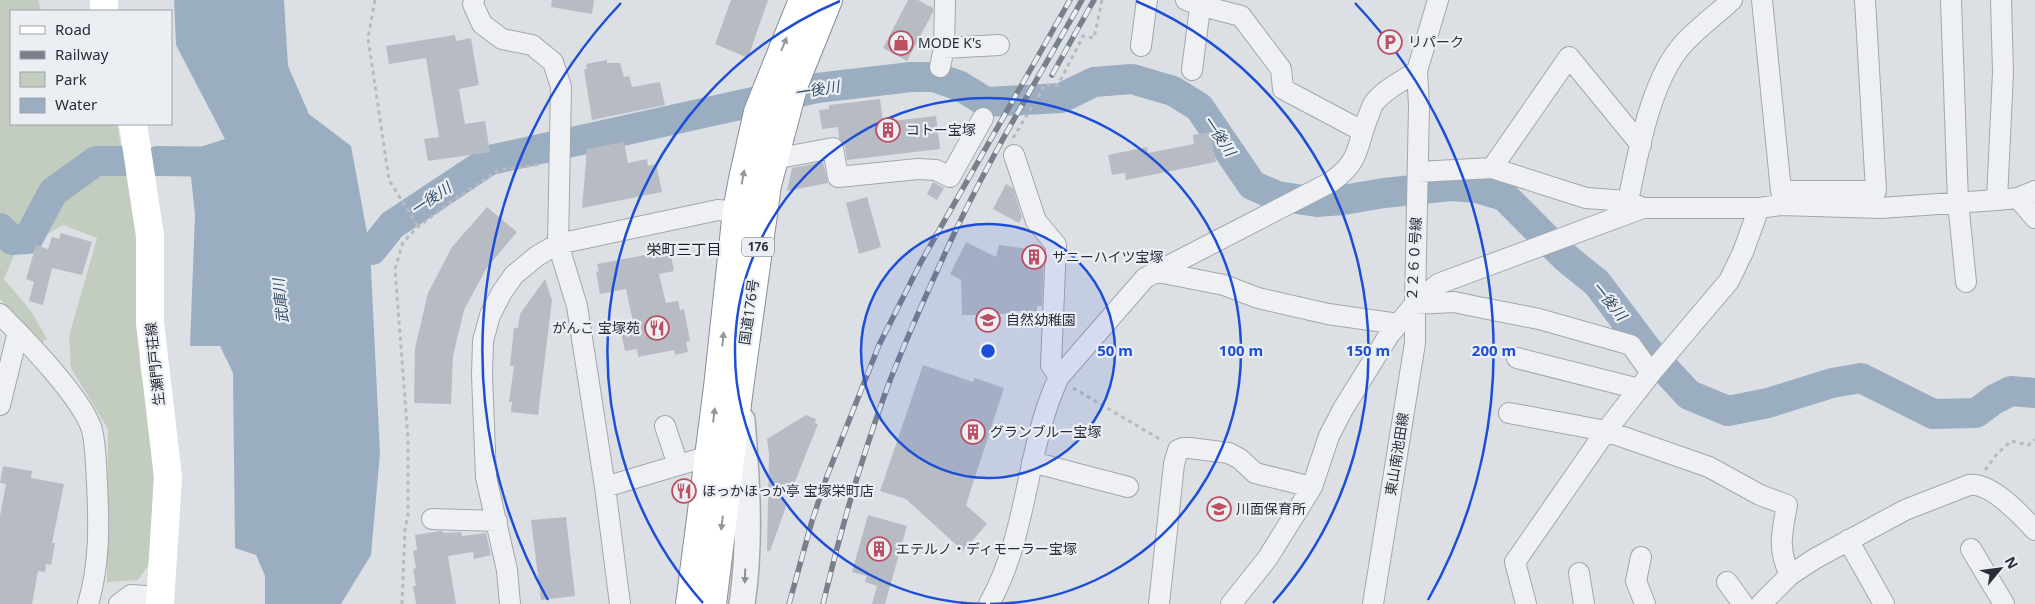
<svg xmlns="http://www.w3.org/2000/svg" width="2035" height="604" font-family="'Noto Sans','Noto Sans JP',sans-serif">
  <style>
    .green { fill: #c3cdbf }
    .water { fill: #9baec1 }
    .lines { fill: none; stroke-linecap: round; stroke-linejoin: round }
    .river { stroke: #9baec1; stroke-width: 30 }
    .building { fill: #b7bcc4 }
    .minor-casing { stroke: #a2a7ad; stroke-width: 22 }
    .tertiary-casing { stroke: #a2a7ad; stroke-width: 28 }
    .trunk-casing { stroke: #868e99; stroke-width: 30 }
    .path { stroke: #b7babf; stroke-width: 3; stroke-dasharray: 4 4; stroke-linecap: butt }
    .minor { stroke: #eff0f3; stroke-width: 20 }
    .tertiary { stroke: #eff0f3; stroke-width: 25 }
    .secondary { stroke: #fff; stroke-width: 28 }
    .trunk { stroke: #fff; stroke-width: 28 }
    .rail-casing { stroke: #78808c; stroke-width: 5.5 }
    .rail { stroke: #ebeff3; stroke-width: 4; stroke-dasharray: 11; stroke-linecap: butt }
    .oneway { fill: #94969c }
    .oneway2 { fill: #8c8f96 }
    .ring { fill: none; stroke: #1d4ed8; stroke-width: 2.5 }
    .labels { text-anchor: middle; stroke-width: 4.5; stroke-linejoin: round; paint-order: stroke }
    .shield { fill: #ebeff3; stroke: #626871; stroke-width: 1 }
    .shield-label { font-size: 12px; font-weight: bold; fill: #282e39 }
    .poi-label { font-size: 14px; fill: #282e39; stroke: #ebeff3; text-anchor: start }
    .street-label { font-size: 14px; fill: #282e39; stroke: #ebeff3 }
    .water-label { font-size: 15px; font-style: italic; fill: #374e68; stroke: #ebeff3 }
    .neighbourhood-label { font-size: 15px; fill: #1a202a; stroke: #ebeff3 }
    .centre { fill: #1d4ed8; stroke: #ebeff3; stroke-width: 2.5 }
    .ring-label { font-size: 15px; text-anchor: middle; font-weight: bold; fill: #1d4ed8; stroke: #ebeff3; stroke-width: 4.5; stroke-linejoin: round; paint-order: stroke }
  </style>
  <rect width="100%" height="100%" fill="#dce0e4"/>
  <path class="green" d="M0,0H38L41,11H11V124H117L138,239L140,367L155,443L150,563L138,580L107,582L108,429L71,368L69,336L97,238L63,225L15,253L4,279L31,311L47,339L41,343L0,299Z"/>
  <path class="water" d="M174,0H284L288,66L309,114L351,146L370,249L380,453L371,555L341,604H265V576L256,555L235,548L233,373L220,346H190L195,214L188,151L225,139L176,45Z"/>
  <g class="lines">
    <path class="river" d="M158,161L230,162
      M0,228L12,240L28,239L53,192L96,161H130
      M330,247L372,250L392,225L490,160L817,88L911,77H934L960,86L986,102L1061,98L1094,82L1132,79L1173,91L1199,107L1252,185L1277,196L1317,202L1343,200L1384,193L1451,186L1477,188L1504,196L1565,257L1597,283L1649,352L1689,395L1728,411L1768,403L1832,383L1861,378L1933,414L1976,413L1995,399L2011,391L2035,393"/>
  </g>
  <path class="building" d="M552,0H594L592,14L551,7Z
    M731,0H768L748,58L715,44Z
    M908,0H918L933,8V12L907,61L883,48Z
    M455,35L456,41L471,38L479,85L459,89L465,124L485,121L490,152L428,161L424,139L439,137L426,58L389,64L386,46Z
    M607,60V63H620L624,77L629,76L632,87L660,82L665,105L592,120L584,69H587L586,64Z
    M880,99L883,122L936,116L940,149L847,160L845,146L839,138L838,127L822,129L819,110L829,109V105Z
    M1210,132L1216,162L1126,180L1125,173L1112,175L1108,155L1147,147L1148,153L1194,144L1193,135Z
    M624,142L628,163L647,159L648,166L656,164L662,192L582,208L587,149Z
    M823,162L828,183L787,191L792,168Z
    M933,182L944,188L937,200L927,194Z
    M1006,184L1013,188L1022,217L1019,223L993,209Z
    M867,197L881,247L859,254L846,203Z
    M487,207L517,232L486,269L464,310L453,356L451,404L414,403L415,348L428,293L452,247Z
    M61,233L92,242L82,275L52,268L43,305L29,301L34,282L26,279L36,245L48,249L52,237L59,239Z
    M966,242L996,257L999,245L1044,251L1042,306H1037V311H1014V314H997V322H979L978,315H962L961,280L950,274Z
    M661,252L662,257L671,255L674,271L659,274L666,303L678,301L680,310L684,309L690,341L686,342L688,352L675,355L674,350L638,357L637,349L625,351L621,333L635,331L626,289L600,294L596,272L599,271L597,264Z
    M545,279L552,300L538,415L511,412L512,402H509L514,366H510L514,328H518L520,314Z
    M923,365L973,382L975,378L1004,388L966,505L987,524L963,551L906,499L880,491Z
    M806,415L816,419L815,423L818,424L792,489L777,485L786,507L770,551H767L769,454L767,439Z
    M3,466L32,471L31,478L64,484L52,543H55L51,565L46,564L45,572L38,571L32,604H0V516L6,484L0,483Z
    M868,515L907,526L885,604H872L877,586L865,582L867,576L852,572Z
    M566,517L575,596L541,600L531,520Z
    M439,531H443L444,533L461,532L462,536L486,533L491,555L474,559L473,552L448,556L456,604H416L413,586H416L413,569L416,568L413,551L417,550L415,535Z"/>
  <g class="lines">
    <g class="minor-casing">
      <path id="minor" d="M474,0L473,4L482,24L502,39L532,45L553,62L561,87L558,244L577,306L605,487L620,604
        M1186,0L1199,5L1241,16L1281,69L1283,89L1362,131
        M1762,0L1781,191H1876L1865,0
        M1951,0L1958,202L1966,282
        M2001,0L2003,72L1997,200L2018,198L2035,191
        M1141,46L1147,0
        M944,48L999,45
        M940,67L944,48L945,0
        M1192,70L1201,0
        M1014,155L1036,221L1056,245L1051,365L1059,377L1145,278L1331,182C1361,161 1356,147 1368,117C1370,113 1371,107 1374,103C1384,89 1403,81 1417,71
        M774,159L833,148L838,177L918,169L936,170L950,177L983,118
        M1492,168L1586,198L1628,201C1638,155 1649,87 1679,49C1693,31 1715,16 1732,0
        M1418,172L1492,168L1569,57L1641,145
        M2018,198L2035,218
        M1628,201L1643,208H1759L1743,252L1729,281L1651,373
        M1759,208L1781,205L1880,208L1997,200
        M1158,272L1224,285L1258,298L1328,314L1398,324
        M1415,304L1454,302L1478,307L1539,319L1631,345L1651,373L1606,431L1515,562L1526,604
        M1415,304L1438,284L1643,208
        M0,314C24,338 83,399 92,430C96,447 96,466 97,483C99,524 100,564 88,604
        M1517,358L1639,389
        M0,405L18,332
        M1509,413L1606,431L1709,467L1760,495L1787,505C1782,533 1777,548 1790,575
        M665,426L678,465
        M1032,462L1128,487
        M605,487L709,456
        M432,519L497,521
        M1848,540L1884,604
        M1971,549L2004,604
        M1641,557L1636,581L1645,604
        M1579,573L1584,604
        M1727,582L1743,604
        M119,604L131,595L161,597
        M510,604L507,570L486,477L482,375L483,341L490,315L502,292L514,275L537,256L558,244L718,210L751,213
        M989,604C1029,533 1025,449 1059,377
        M1159,604L1174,464L1178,450L1183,448H1190L1229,453L1240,459L1255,473L1312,487
        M1231,604L1267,559L1312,487L1329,436L1343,409L1389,335L1415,304L1419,106L1417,71L1438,0
        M1373,604L1415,343V304
        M1761,604L1790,575L1816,558L1905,510L1969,485C1991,482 2021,515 2035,530"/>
    </g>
    <g class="tertiary-casing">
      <path id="tertiary" d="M742,420C747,481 751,543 742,604"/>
    </g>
    <g class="trunk-casing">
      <path id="trunk" d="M690,604L718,387L737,211L743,179L758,112L803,0
        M712,604L739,388L767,185L794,84L828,0"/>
    </g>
    <path class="path" d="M375,0L368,38L389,180L418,227
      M1013,138L1045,85H1058L1083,36L1094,38L1102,0
      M1073,388L1163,441
      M1985,470L1997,454L2011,441L2029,445L2035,439
      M402,604L405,529L408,515V438L395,269L403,242L418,227L456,198L499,170L542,164"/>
    <use href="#minor" class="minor"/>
    <use href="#tertiary" class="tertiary"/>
    <path class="secondary" d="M104,11V0
      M133,124L150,236V323L168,477L160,604"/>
    <use href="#trunk" class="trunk"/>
    <g class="rail-casing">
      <path id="rail" d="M1052,75L1094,0
        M789,604L812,521L827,476L879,345L921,262L1070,0
        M823,604C840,532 861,460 886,391C904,343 926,295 947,249C986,163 1036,82 1082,0"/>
    </g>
    <use href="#rail" class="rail"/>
  </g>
  <defs><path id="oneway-solid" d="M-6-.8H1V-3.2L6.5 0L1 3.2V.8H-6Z" transform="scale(1.25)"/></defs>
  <g class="oneway">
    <use href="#oneway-solid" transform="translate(784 44) rotate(-68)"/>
    <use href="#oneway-solid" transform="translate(743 177) rotate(-79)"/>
    <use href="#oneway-solid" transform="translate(723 339) rotate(-84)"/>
    <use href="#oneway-solid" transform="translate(714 415) rotate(-83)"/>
    <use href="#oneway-solid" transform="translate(722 523) rotate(97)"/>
  </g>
  <use class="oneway2" href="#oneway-solid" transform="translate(745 576) rotate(92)"/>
  <circle cx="988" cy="351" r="127" fill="#1d4ed8" fill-opacity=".12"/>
  <g class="ring">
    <circle cx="988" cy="351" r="127"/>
    <path d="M986 604A253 253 0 1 1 990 604"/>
    <path d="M703 603A380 380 0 0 1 840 1M1136 1A380 380 0 0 1 1273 603"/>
    <path d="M548 600A506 506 0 0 1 621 3M1355 3A506 506 0 0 1 1428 600"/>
  </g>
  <defs>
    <g id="parking-ring" transform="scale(1.25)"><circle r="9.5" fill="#ebeff3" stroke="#bc4f61" stroke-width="1.5"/><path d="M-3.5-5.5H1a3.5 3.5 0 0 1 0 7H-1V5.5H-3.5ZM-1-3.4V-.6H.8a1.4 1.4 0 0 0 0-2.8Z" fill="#bc4f61"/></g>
    <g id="shop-ring" transform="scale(1.25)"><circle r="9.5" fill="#ebeff3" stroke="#bc4f61" stroke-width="1.5"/><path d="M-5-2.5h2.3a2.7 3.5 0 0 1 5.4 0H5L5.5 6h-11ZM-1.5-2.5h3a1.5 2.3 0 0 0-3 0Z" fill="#bc4f61"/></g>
    <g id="building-ring" transform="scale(1.25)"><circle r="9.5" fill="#ebeff3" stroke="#bc4f61" stroke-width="1.5"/><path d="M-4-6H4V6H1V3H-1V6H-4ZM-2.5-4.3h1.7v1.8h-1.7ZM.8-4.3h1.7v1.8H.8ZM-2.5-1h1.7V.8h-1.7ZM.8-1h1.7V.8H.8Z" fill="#bc4f61"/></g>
    <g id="school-ring" transform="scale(1.25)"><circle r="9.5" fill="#ebeff3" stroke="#bc4f61" stroke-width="1.5"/><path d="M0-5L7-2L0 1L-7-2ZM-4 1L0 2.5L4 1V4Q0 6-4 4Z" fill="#bc4f61"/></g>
    <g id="restaurant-ring" transform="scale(1.25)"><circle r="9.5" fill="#ebeff3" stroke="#bc4f61" stroke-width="1.5"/><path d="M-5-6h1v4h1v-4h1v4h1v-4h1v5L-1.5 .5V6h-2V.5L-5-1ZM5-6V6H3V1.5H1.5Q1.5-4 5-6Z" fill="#bc4f61"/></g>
  </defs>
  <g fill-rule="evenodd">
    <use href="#parking-ring" x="1390" y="42"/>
    <use href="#shop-ring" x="901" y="43"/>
    <use href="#building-ring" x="888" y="130"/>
    <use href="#building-ring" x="1034" y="257"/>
    <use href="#school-ring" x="988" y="320"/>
    <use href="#restaurant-ring" x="657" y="328"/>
    <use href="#building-ring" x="973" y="432"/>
    <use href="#restaurant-ring" x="684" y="491"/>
    <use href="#school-ring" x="1219" y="509"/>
    <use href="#building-ring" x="879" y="549"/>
  </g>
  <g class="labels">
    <rect class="shield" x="742" y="237.5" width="32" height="19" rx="4"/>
    <g class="shield-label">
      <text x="758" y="251">176</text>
    </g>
    <g class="poi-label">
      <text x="1408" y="47">リパーク</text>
      <text x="918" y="48">MODE K's</text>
      <text x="906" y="135">コトー宝塚</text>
      <text x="1052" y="262">サニーハイツ宝塚</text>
      <text x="1006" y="325">自然幼稚園</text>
      <text x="640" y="333" text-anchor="end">がんこ 宝塚苑</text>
      <text x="990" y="437">グランブルー宝塚</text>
      <text x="702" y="496">ほっかほっか亭 宝塚栄町店</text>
      <text x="1236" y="514">川面保育所</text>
      <text x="896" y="554">エテルノ・ディモーラー宝塚</text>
    </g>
    <g class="street-label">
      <text transform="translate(1414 259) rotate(-87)" y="5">２２６０号線</text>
      <text transform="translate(749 312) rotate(-82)" y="5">国道176号</text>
      <text transform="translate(155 364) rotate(-96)" y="5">生瀬門戸荘線</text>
      <text transform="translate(1397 454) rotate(-81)" y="5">東山南池田線</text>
    </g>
    <g class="water-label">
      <text transform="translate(817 90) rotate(-9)" y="5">一後川</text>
      <text transform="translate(1219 136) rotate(56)" y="5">一後川</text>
      <text transform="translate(431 199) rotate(-34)" y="5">一後川</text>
      <text transform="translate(281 301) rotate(-96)" y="5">武庫川</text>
      <text transform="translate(1609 301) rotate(51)" y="5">一後川</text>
    </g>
    <g class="neighbourhood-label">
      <text x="684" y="255">栄町三丁目</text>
    </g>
  </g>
  <circle cx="988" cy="351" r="8" class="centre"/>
  <g class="ring-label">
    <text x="1115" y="356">50 m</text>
    <text x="1241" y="356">100 m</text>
    <text x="1368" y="356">150 m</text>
    <text x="1494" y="356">200 m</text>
  </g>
  <rect x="10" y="10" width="162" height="115" fill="#ebeff3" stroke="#9da2a9"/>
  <rect x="20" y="26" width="25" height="8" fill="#ffffff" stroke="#9da2a9"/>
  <text x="55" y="35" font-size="15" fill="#282e39">Road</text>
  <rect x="20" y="51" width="25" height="8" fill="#78808c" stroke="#9da2a9"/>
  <text x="55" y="60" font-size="15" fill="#282e39">Railway</text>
  <rect x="20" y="72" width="25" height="15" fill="#c3cdbf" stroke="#9da2a9"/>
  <text x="55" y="85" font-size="15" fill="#282e39">Park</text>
  <rect x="20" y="98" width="25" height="15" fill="#9baec1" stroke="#9da2a9"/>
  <text x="55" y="110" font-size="15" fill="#282e39">Water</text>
  <g transform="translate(2000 569) rotate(61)" stroke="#ebeff3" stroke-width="4" paint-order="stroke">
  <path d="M0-4L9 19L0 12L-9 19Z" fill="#282e39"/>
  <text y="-8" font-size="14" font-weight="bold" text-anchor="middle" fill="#282e39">N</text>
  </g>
</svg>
